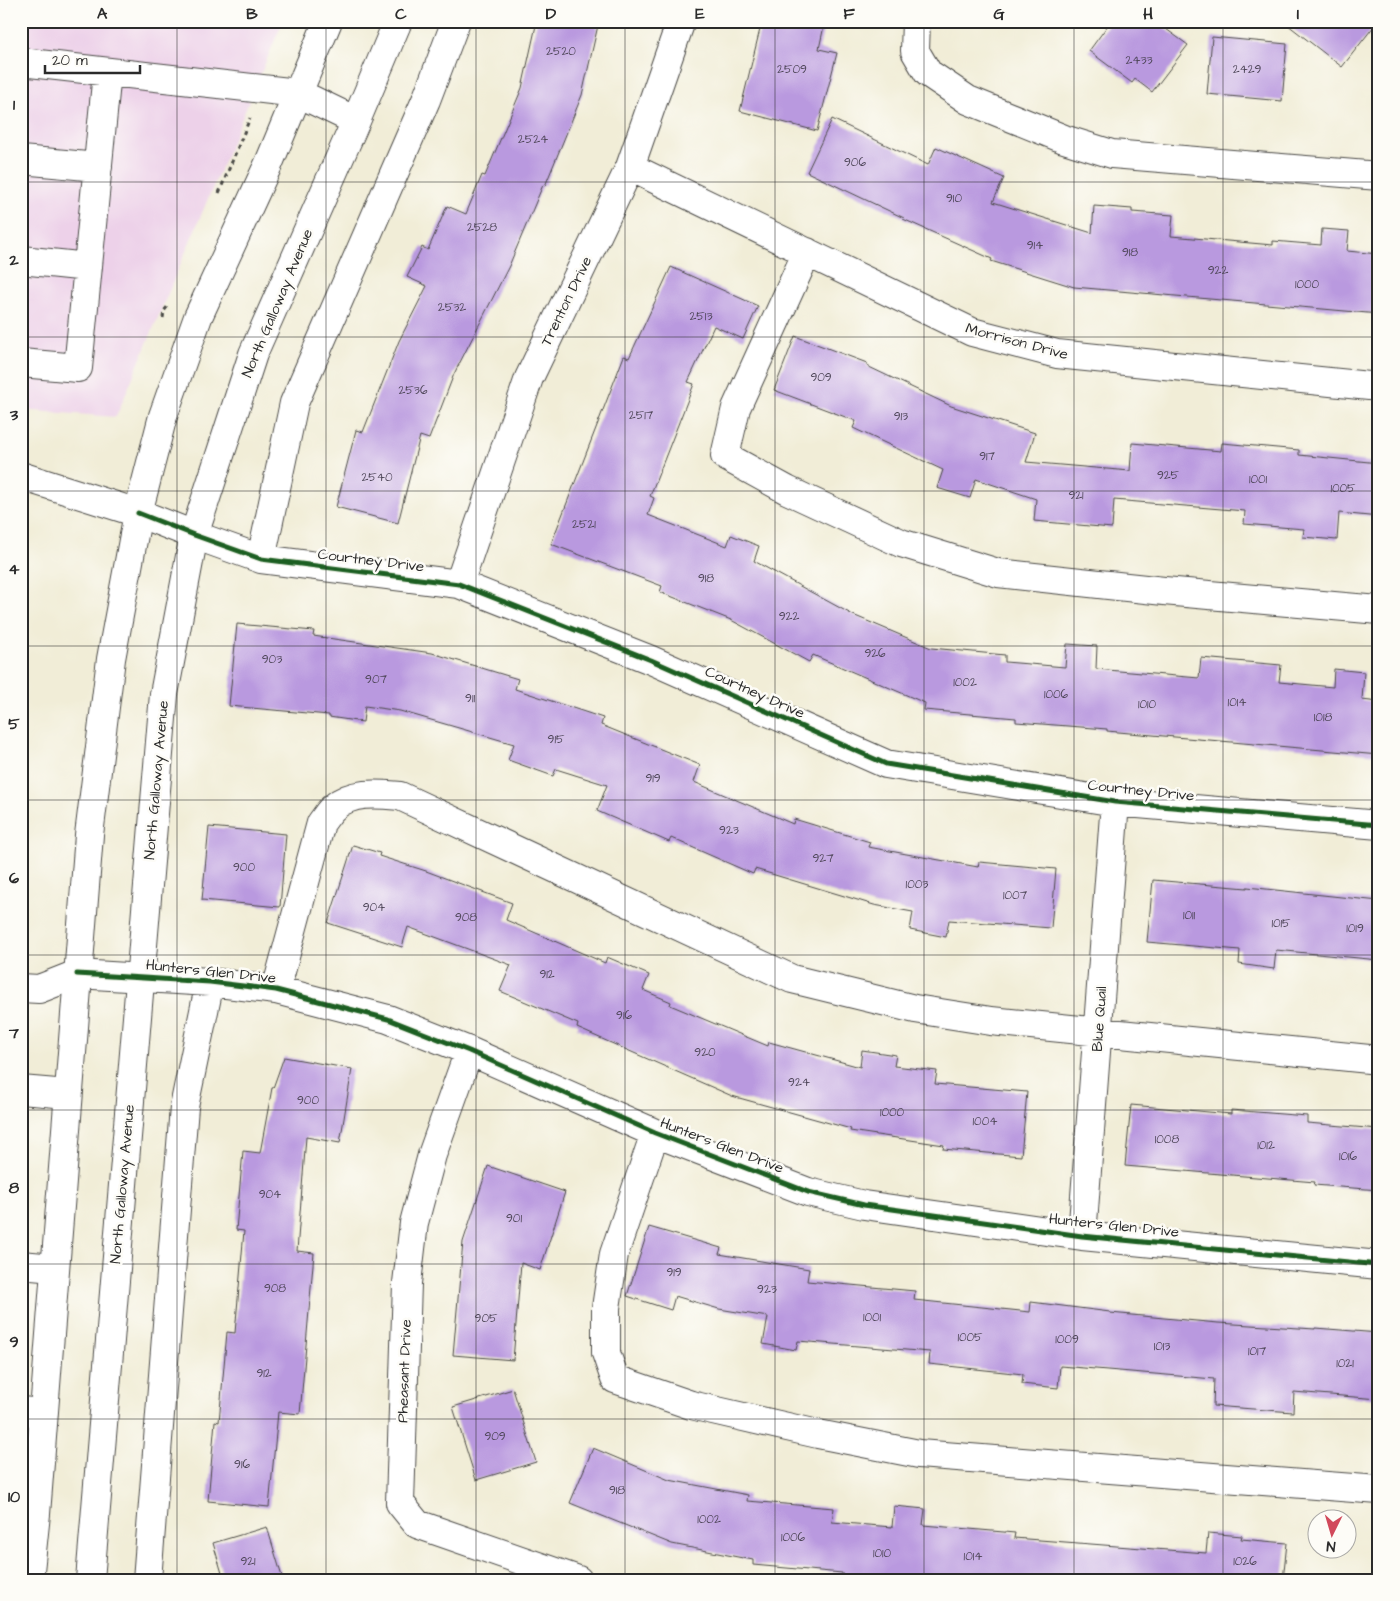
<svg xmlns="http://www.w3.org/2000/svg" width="1400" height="1601" font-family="'Architects Daughter',sans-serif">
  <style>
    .built { fill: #edd1e9 }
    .building { fill: #b999df }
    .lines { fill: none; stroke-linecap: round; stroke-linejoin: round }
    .minor-casing { stroke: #494845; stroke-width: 30 }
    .major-casing { stroke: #494845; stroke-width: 30 }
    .path { stroke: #494845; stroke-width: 3; stroke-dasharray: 4 4; stroke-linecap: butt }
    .minor { stroke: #fff; stroke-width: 28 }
    .major { stroke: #fff; stroke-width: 28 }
    .cycleway-casing { stroke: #fdfcf7; stroke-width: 8 }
    .cycleway { stroke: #1b5e20; stroke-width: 5 }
    .grid { fill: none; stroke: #2b2b2b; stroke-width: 1; stroke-opacity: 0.55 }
    .labels { text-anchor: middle; stroke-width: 5; stroke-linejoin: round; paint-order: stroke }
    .number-label { font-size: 12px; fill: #4e4658 }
    .street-label { font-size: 15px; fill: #2b2b2b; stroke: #fdfcf7 }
    .neatline { fill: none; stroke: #2b2b2b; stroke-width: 2 }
    .grid-label { font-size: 16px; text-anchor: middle; font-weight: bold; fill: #2b2b2b }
  </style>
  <rect width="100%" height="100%" fill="#fdfcf7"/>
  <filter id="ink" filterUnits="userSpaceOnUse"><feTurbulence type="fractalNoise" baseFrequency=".02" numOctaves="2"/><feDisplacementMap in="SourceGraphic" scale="10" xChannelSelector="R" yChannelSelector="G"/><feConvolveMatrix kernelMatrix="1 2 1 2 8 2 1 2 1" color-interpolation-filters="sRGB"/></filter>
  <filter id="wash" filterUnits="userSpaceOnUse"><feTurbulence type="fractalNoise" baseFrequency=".0096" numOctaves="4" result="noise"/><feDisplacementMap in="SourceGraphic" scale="20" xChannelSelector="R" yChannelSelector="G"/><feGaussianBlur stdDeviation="1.12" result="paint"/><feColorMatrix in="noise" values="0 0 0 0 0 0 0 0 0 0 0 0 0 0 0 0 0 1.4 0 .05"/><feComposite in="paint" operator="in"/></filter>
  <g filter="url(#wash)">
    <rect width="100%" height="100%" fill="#f1edd7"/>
    <path class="built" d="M21,21H283L116,417L21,410Z"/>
    <g id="blocks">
      <path class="building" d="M537,21H599L582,95L545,186L543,185L509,266L454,374L429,439L420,436L398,523L336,507L356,430L363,432L399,341L427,286L407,277L422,247L428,250L447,206L466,214L482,175L485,176L522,88Z
        M762,21H825L819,49L837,53L817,131L740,111Z
        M1111,21H1155L1188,45L1152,92L1135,79L1132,83L1089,51Z
        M1283,21H1378L1342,67Z
        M1212,37L1287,44L1282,101L1207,94Z
        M832,119L928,165L936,147L1004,178L993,202L1092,233L1094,206L1132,209V212L1173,215L1171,236L1273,245V241L1321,245L1322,229L1349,231L1347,251L1379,254V314L1074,287L991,261L992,259L903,219L904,218L807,172Z
        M671,267L758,306L743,339L714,326L688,382L694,384L650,496L654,498L648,515L727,546L731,535L759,546L754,561L853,615L931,648L1005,655V662L1065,667L1067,644L1097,646L1096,669L1199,678L1201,658L1281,665L1279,682L1333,687L1334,669L1364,672L1362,700L1379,702V755L1107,731V729L1016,722V718L924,710L925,703L813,655L809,662L731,620L660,592L662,586L551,544L624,356L629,358Z
        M795,336L867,363V366L951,406L1035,433L1026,462L1130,471L1132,443L1221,451L1222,443L1299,450V455L1379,463V517L1339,513L1337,540L1303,537L1304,529L1244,524L1245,511L1114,500L1112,528L1034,521L1036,499L976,479L970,498L937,488L943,470L853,428L856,421L774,390Z
        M237,624L314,631L313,636L432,653L518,679L515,689L603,718L601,725L700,765L694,782L793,824L794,819L870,842L868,847L978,867L979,862L1056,869L1051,928L949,920L946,937L910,930L913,912L874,905L755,869L753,874L671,838L669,842L597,811L607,785L556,769L553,776L508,760L514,744L400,711L365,706L363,722L329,717V715L229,706Z
        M209,827L286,834L280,907L202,900Z
        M353,845L380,853L379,856L426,871L512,903L506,920L605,963L607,957L649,975L643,990L671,1002L670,1005L768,1046L769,1042L860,1067L862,1050L896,1055L894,1066L937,1071L935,1084L1027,1092L1021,1156L943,1149L944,1145L850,1131L851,1129L732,1096L577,1028L578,1024L500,991L511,965L408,927L402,947L328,923Z
        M1153,880L1247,888V887L1379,901V960L1276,950L1274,969L1239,964L1240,950L1147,942Z
        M284,1057L352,1069L340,1143L306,1137L297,1251L314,1253L300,1414L278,1412L269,1507L208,1501L215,1421L219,1422L227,1332L235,1333L244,1231L236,1230L243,1151L260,1153L272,1088H273Z
        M1131,1105L1231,1114V1110L1307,1116V1123L1379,1129V1190L1314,1185L1315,1182L1125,1166Z
        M488,1166L565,1192L540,1270L521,1263L513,1360L453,1355L463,1242Z
        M649,1227L721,1248L719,1254L809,1269L807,1281L915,1291L914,1300L1030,1312L1031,1302L1110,1312V1313L1218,1323L1315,1329V1328L1379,1333V1399L1294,1392L1293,1412L1213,1406L1214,1379L1060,1366L1058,1388L1022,1384L1023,1374L929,1364L930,1352L798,1341L796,1350L763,1344L768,1317L719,1309L675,1296L671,1310L627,1296Z
        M513,1389L536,1462L476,1480L453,1407Z
        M593,1448L669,1480L748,1495L747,1501L834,1508L832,1522L892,1527L894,1506L925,1509L923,1525L1015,1533L1014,1538L1206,1553L1208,1533L1242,1536L1241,1539L1287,1543L1283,1580H842V1573L753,1565V1560L672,1544L570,1503Z
        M267,1527L283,1580H224L213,1543Z"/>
    </g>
  </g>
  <g filter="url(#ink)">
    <use href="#blocks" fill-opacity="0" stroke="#494845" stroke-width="1"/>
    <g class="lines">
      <g class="minor-casing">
        <path id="minor" d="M916,21L915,51L928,73L968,100L1064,139L1112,154L1379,176
          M21,62L298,93
          M21,160L98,167
          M630,167L972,332L1057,354L1379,387
          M807,252L736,408L725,456L787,490L901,543L998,573L1164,591L1379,610
          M21,260L88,267
          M21,363L78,368L107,72
          M21,476L138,513L194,535L261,559L459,584L651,660L886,764L1115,802L1379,825
          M261,559L294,403L426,100L456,21
          M459,584L529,378L630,167L681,21
          M21,988L39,989L77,974L210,982L276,990L388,1019L469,1051L655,1133L808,1192L864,1205L1082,1236L1379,1265
          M276,990L321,823C325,818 329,811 334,807C352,791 378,794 400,796L792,979L915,1009L991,1021L1379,1060
          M469,1051L432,1155L414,1223L407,1283L400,1503L417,1524L578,1580
          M21,1090L68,1094
          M655,1133L614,1254L606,1308V1353L615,1379L691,1405L818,1434L919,1454L1379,1490
          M1082,1236L1115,802
          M21,1265L54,1268
          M21,1411L43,1413
          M147,1580L184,1107L210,982"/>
      </g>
      <g class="major-casing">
        <path id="major" d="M298,93L356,121
          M29,1580L36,1514L89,835L111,659L138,513L163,416L198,317L269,163L328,21
          M90,1580L164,694L194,535L253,354L356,121L398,21"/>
      </g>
      <path class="path" d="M219,193L250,118
        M163,318L164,311L168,306"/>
      <use href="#minor" class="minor"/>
      <use href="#major" class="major"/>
      <g class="cycleway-casing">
        <path id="cycleway" d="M138,513L194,535L261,559L459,584L651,660L886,764L1115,802L1379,825
          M77,974L210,982L276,990L388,1019L469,1051L655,1133L808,1192L864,1205L1082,1236L1379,1265"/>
      </g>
      <use href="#cycleway" class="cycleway"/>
    </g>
  </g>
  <path class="grid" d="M177,21V1580M326,21V1580M476,21V1580M625,21V1580M775,21V1580M924,21V1580M1074,21V1580M1223,21V1580M21,182H1379M21,337H1379M21,491H1379M21,646H1379M21,800H1379M21,955H1379M21,1110H1379M21,1264H1379M21,1419H1379"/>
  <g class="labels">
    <g class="number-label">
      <text x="561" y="55">2520</text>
      <text x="1139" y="64">2433</text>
      <text x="792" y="73">2509</text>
      <text x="1247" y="73">2429</text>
      <text x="533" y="143">2524</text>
      <text x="855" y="166">906</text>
      <text x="954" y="202">910</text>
      <text x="482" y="231">2528</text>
      <text x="1035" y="249">914</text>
      <text x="1130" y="256">918</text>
      <text x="1218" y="274">922</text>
      <text x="1307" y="288">1000</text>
      <text x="452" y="311">2532</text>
      <text x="701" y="320">2513</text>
      <text x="821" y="381">909</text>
      <text x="413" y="394">2536</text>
      <text x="641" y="419">2517</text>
      <text x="901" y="420">913</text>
      <text x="987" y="460">917</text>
      <text x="1168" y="479">925</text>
      <text x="377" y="481">2540</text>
      <text x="1258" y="483">1001</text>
      <text x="1343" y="492">1005</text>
      <text x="1076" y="499">921</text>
      <text x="584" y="528">2521</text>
      <text x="706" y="582">918</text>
      <text x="789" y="620">922</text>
      <text x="875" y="657">926</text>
      <text x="272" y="663">903</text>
      <text x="376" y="683">907</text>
      <text x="965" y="686">1002</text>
      <text x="1056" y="698">1006</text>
      <text x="470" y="702">911</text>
      <text x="1237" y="706">1014</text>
      <text x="1147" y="708">1010</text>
      <text x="1323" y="721">1018</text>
      <text x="556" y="743">915</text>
      <text x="653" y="782">919</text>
      <text x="729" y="834">923</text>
      <text x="823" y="862">927</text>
      <text x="244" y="871">900</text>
      <text x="917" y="888">1003</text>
      <text x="1015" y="899">1007</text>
      <text x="374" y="911">904</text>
      <text x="1189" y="919">1011</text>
      <text x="466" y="921">908</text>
      <text x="1281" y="927">1015</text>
      <text x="1355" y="932">1019</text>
      <text x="547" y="978">912</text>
      <text x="624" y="1019">916</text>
      <text x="705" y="1056">920</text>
      <text x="799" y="1086">924</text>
      <text x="308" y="1104">900</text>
      <text x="892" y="1116">1000</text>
      <text x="985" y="1125">1004</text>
      <text x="1167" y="1143">1008</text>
      <text x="1266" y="1149">1012</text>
      <text x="1348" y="1160">1016</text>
      <text x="270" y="1198">904</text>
      <text x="514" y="1222">901</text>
      <text x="674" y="1276">919</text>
      <text x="275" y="1292">908</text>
      <text x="767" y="1293">923</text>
      <text x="872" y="1321">1001</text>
      <text x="486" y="1322">905</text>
      <text x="970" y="1341">1005</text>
      <text x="1067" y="1343">1009</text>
      <text x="1162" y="1350">1013</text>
      <text x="1257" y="1355">1017</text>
      <text x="1345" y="1367">1021</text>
      <text x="264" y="1377">912</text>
      <text x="495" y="1440">909</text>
      <text x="242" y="1468">916</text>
      <text x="617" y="1494">918</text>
      <text x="709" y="1523">1002</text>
      <text x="793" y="1541">1006</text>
      <text x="882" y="1557">1010</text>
      <text x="973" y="1560">1014</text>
      <text x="248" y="1565">921</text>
      <text x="1245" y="1565">1026</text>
    </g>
    <g class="street-label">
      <text transform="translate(566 301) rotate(-64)" y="5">Trenton Drive</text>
      <text transform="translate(277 303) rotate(-67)" y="5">North Galloway Avenue</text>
      <text transform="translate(1017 341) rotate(15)" y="5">Morrison Drive</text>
      <text transform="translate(371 560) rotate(7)" y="5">Courtney Drive</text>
      <text transform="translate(755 692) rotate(24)" y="5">Courtney Drive</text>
      <text transform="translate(156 780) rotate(-85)" y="5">North Galloway Avenue</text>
      <text transform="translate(1141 790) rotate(6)" y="5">Courtney Drive</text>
      <text transform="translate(211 971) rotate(6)" y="5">Hunters Glen Drive</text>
      <text transform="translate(1099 1019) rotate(-86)" y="5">Blue Quail</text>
      <text transform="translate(722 1145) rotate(21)" y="5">Hunters Glen Drive</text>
      <text transform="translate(122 1184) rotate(-85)" y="5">North Galloway Avenue</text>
      <text transform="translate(1114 1225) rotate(6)" y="5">Hunters Glen Drive</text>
      <text transform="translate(404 1371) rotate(-88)" y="5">Pheasant Drive</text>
    </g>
  </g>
  <rect width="1400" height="1601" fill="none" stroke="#fdfcf7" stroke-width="55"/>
  <g transform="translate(1332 1534) rotate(185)"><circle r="24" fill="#fdfcf7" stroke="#a9a8a5"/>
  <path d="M0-4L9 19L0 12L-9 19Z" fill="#d1495b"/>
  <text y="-8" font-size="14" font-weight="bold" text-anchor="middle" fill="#2b2b2b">N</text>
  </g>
  <path d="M45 65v8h95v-8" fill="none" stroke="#2b2b2b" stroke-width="2.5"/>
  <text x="52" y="65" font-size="15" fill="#2b2b2b" stroke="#fdfcf7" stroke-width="4" paint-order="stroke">20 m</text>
  <rect x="28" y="28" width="1344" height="1546" class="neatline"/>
  <g class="grid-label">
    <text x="102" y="19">A</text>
    <text x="252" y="19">B</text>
    <text x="401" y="19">C</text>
    <text x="551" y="19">D</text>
    <text x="700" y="19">E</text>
    <text x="849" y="19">F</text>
    <text x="999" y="19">G</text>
    <text x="1148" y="19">H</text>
    <text x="1298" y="19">I</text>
    <text x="14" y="110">1</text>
    <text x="14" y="265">2</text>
    <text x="14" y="420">3</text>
    <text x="14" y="574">4</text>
    <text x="14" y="729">5</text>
    <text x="14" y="883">6</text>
    <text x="14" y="1038">7</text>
    <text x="14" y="1193">8</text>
    <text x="14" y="1347">9</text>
    <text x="14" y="1502">10</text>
  </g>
</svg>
